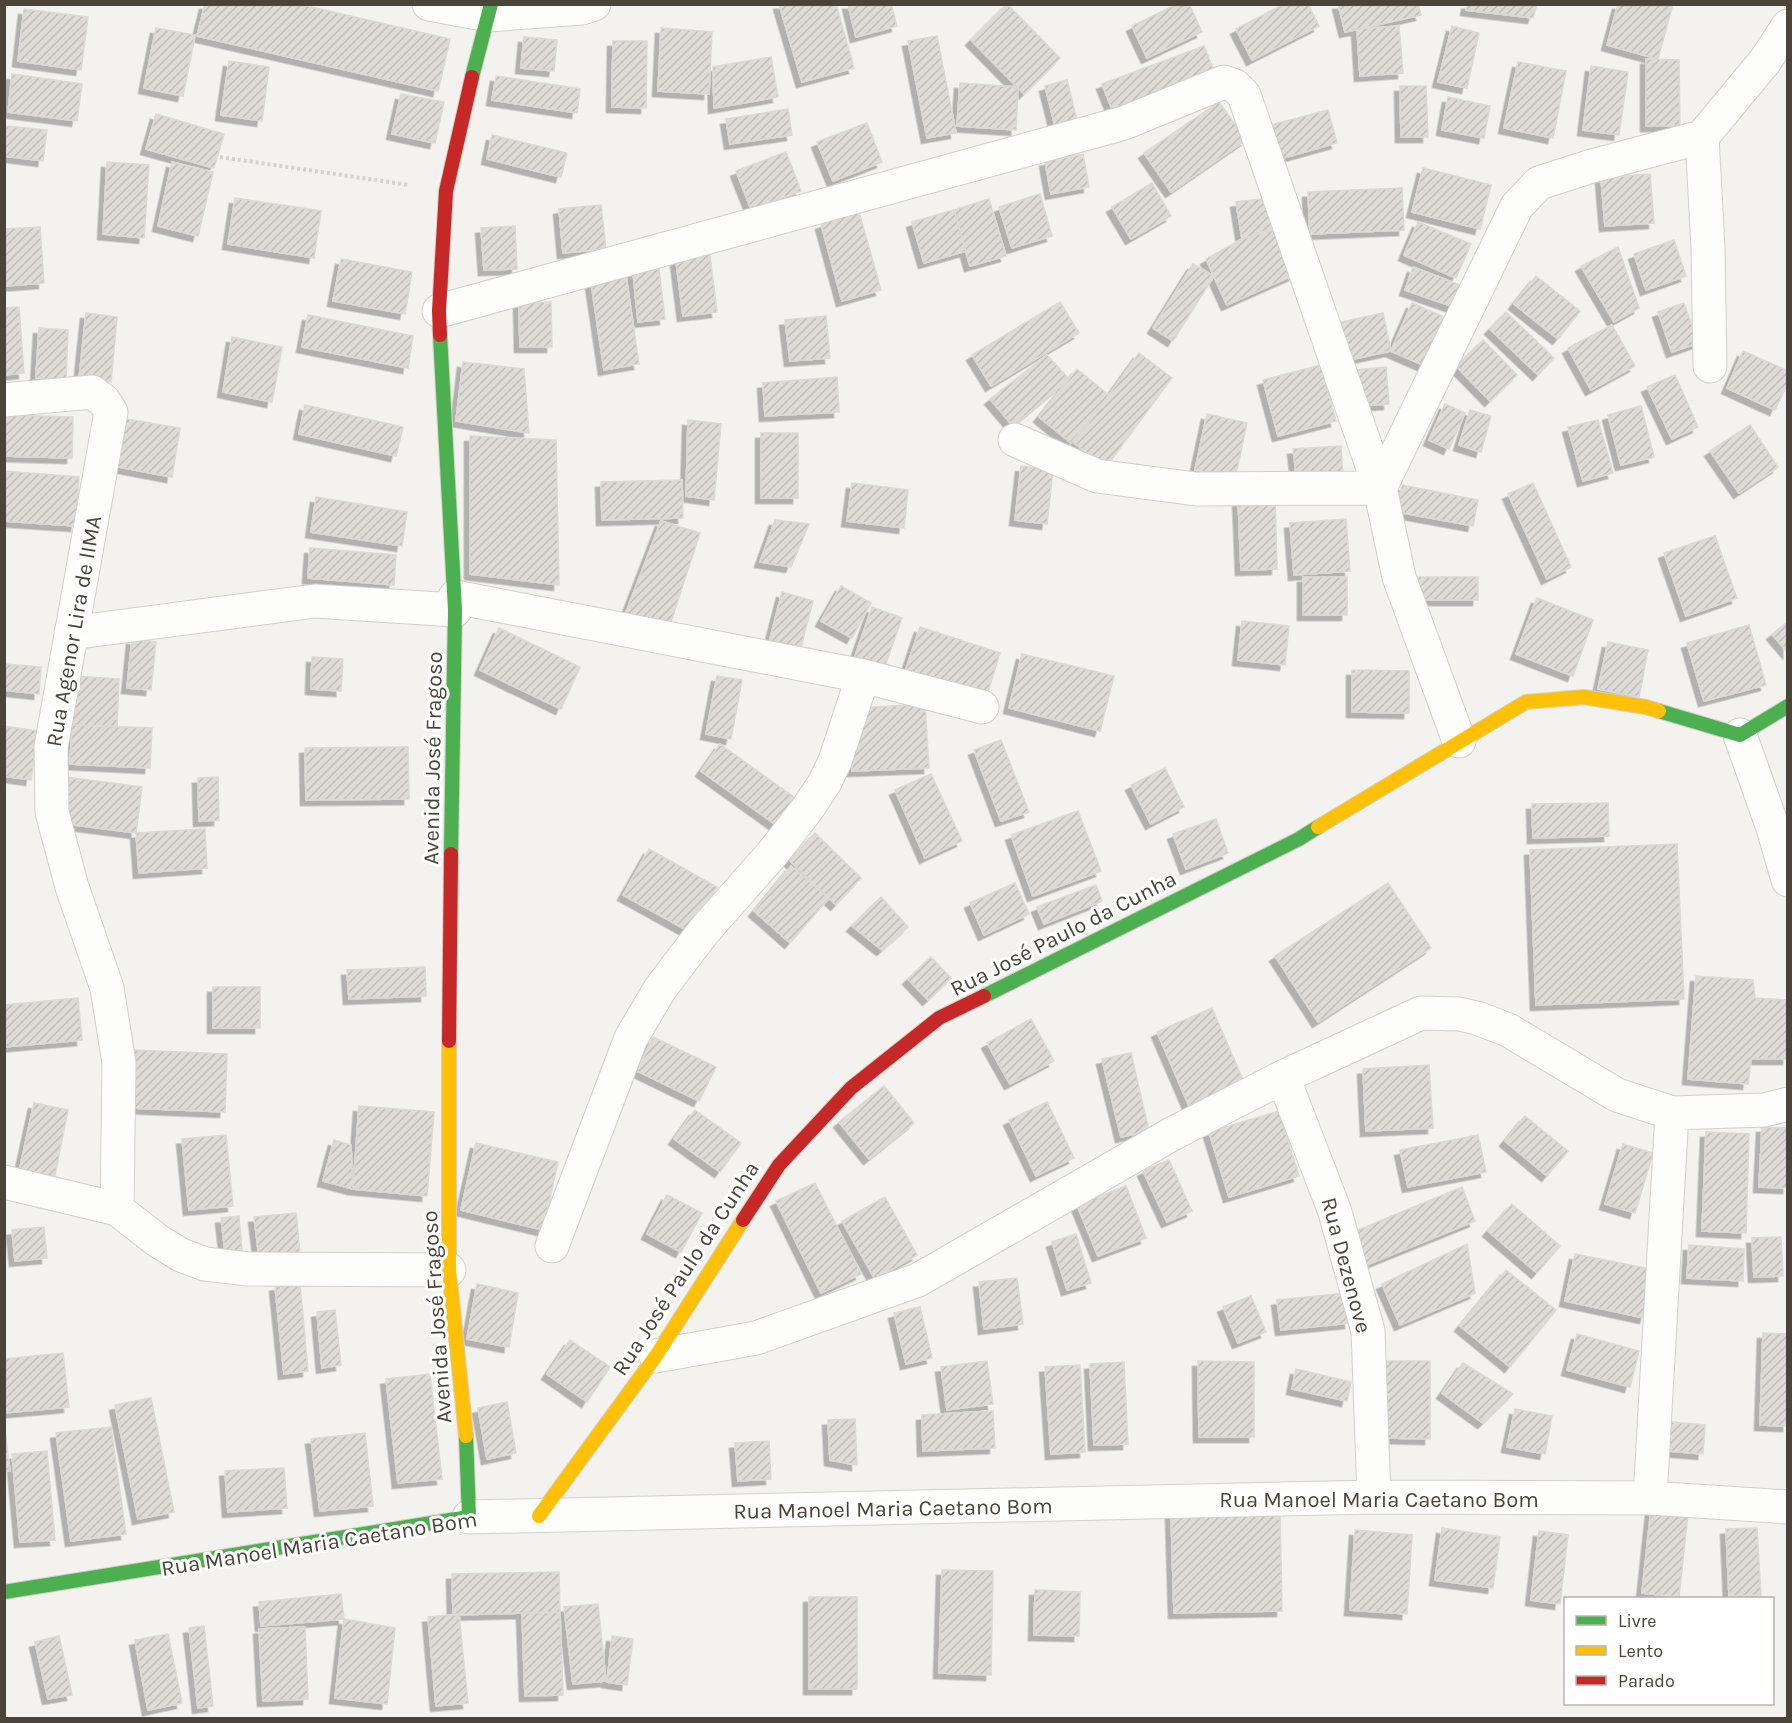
<svg xmlns="http://www.w3.org/2000/svg" width="1792" height="1723" font-family="Karla,sans-serif">
  <style>
    .building { fill: url(#building-hatch); stroke: #dcd9d4; stroke-width: 1.5; filter: url(#shadow) }
    .lines { fill: none; stroke-linecap: round; stroke-linejoin: round }
    .street-casing { stroke: #d2d0cb; stroke-width: 35 }
    .fast-casing { stroke: #d3cfc5; stroke-width: 16 }
    .slow-casing { stroke: #d3cfc5; stroke-width: 16 }
    .jam-casing { stroke: #d3cfc5; stroke-width: 16 }
    .path { stroke: #d3d2cc; stroke-width: 4; stroke-dasharray: 3 3; stroke-linecap: butt }
    .street { stroke: #fdfdfc; stroke-width: 33 }
    .fast { stroke: #4caf50; stroke-width: 14 }
    .slow { stroke: #ffc107; stroke-width: 14 }
    .jam { stroke: #c62828; stroke-width: 14 }
    .labels { text-anchor: middle; stroke-width: 6; stroke-linejoin: round; paint-order: stroke }
    .street-label { font-size: 22px; fill: #4b4439; stroke: #fff }
  </style>
  <defs>
    <pattern id="building-hatch" width="6" height="6" patternUnits="userSpaceOnUse" patternTransform="scale(1.5)"><rect width="6" height="6" fill="#dedbd6"/><path d="M-1 1l2-2M0 6l6-6M5 7l2-2" fill="none" stroke="#c0bdb8"/></pattern>
    <filter id="shadow"><feDropShadow dx="-5.5" dy="5.5" stdDeviation="0" flood-color="#0004"/></filter>
  </defs>
  <rect width="100%" height="100%" fill="#f4f2ee"/>
  <path class="building" d="M205,4H299L450,39L438,91L197,36Z
    M779,4H836L854,68L802,82Z
    M848,4H891L897,26L856,37Z
    M1007,4L1060,58L1024,94L971,40Z
    M1177,4H1189L1202,32L1147,58L1132,26Z
    M1284,4H1308L1319,26L1252,60L1236,29Z
    M1338,4H1418L1421,15L1345,32Z
    M1467,4H1537L1533,18L1466,10Z
    M1618,4H1673L1658,59L1607,45Z
    M24,9L88,17L81,70L18,61Z
    M1399,26L1403,73L1360,76L1357,29Z
    M1452,26L1479,33L1467,88L1438,82Z
    M156,28L195,35L183,96L144,88Z
    M661,28L712,32L709,94L658,91Z
    M937,36L956,133L927,138L908,41Z
    M524,37L557,40L554,71L521,68Z
    M613,41H647L646,108L612,107Z
    M1204,46L1214,71L1112,109L1102,84Z
    M771,57L778,97L714,108L713,67Z
    M1646,59L1679,60L1680,126H1646Z
    M229,61L269,67L262,121L221,115Z
    M1518,62L1566,71L1553,138L1504,128Z
    M1591,66L1628,72L1619,135L1583,130Z
    M12,74L82,84L77,121L8,112Z
    M496,76L580,89L577,113L492,100Z
    M1067,80L1079,128L1057,134L1045,86Z
    M960,83L1018,87L1016,130L957,126Z
    M1400,86H1426L1428,137H1401Z
    M401,94L444,102L435,143L392,134Z
    M1448,97L1490,106L1484,138L1442,130Z
    M1219,102L1246,140L1171,192L1144,153Z
    M788,109L792,135L730,144L726,119Z
    M1328,110L1337,143L1276,160L1267,126Z
    M156,114L224,134L214,168L146,149Z
    M867,123L882,162L833,181L817,142Z
    M6,126L47,130L43,161L4,156Z
    M492,135L567,153L561,177L487,159Z
    M786,152L801,191L751,209L736,171Z
    M1083,154L1089,187L1051,194L1045,161Z
    M107,162L149,165L144,238L103,234Z
    M172,162L213,172L198,236L158,226Z
    M1423,168L1491,185L1480,229L1412,212Z
    M1650,174L1654,223L1605,226L1601,178Z
    M1152,183L1171,216L1131,239L1112,207Z
    M1402,188L1404,230L1310,234L1308,192Z
    M1040,194L1052,236L1012,248L999,207Z
    M235,198L321,211L314,258L228,244Z
    M1268,198L1271,229L1242,239L1236,202Z
    M989,199L1006,256L970,266L954,210Z
    M601,205L606,249L563,253L559,209Z
    M954,210L966,251L924,263L912,222Z
    M859,212L881,290L842,301L821,224Z
    M1418,222L1471,244L1456,278L1404,255Z
    M515,226L517,269L484,270L481,228Z
    M40,227L44,283L5,286L4,229Z
    M1274,230L1294,275L1227,305L1206,259L1242,239Z
    M1674,240L1686,276L1646,290L1634,254Z
    M1618,247L1639,308L1614,322L1581,266Z
    M709,248L717,312L683,316L675,253Z
    M341,259L412,272L405,314L333,301Z
    M1193,264L1214,276L1173,341L1153,328Z
    M1413,267L1465,287L1457,308L1405,290Z
    M659,269L665,319L638,322L633,272Z
    M626,276L639,364L604,370L591,282Z
    M1536,276L1580,311L1558,339L1514,304Z
    M551,302L552,347H520L519,303Z
    M1060,302L1079,333L991,386L972,355Z
    M1412,303L1444,317L1423,365L1391,351Z
    M1684,303L1698,343L1672,352L1658,312Z
    M19,307L24,373L4,375V308Z
    M1506,312L1554,358L1538,375L1490,329Z
    M86,313L117,317L111,382L79,379Z
    M1383,313L1391,351L1344,361L1337,323Z
    M308,315L413,336L408,368L302,347Z
    M826,316L830,358L790,361L785,320Z
    M1612,325L1635,366L1591,390L1568,348Z
    M39,328L68,330L66,380L36,378Z
    M232,337L282,347L272,402L223,392Z
    M1483,340L1517,375L1490,401L1456,366Z
    M1743,351L1788,371V383L1775,410L1727,388Z
    M1139,353L1172,378L1106,467L1074,443Z
    M1047,355L1069,379L1013,426L990,399Z
    M463,362L524,369L529,433L456,421Z
    M1321,365L1336,421L1278,436L1263,380Z
    M1386,367L1389,404L1358,406L1355,370Z
    M1077,369L1109,395L1071,443L1039,417Z
    M1675,375L1698,427L1672,439L1647,387Z
    M837,377L839,412L765,416L763,383Z
    M1445,404L1465,413L1449,449L1429,440Z
    M305,405L403,427L396,456L299,434Z
    M1641,406L1654,457L1621,465L1608,415Z
    M1470,410L1491,416L1481,452L1459,445Z
    M1207,414L1247,423L1235,479L1195,470Z
    M4,415L73,417L72,458L4,456Z
    M121,418L180,428L172,477L113,466Z
    M688,420L721,424L714,500L686,496Z
    M1598,420L1613,473L1583,481L1568,427Z
    M1750,425L1778,467L1739,493L1710,451Z
    M761,433H798V498H761Z
    M470,436L556,440L559,585L470,574Z
    M1341,446L1343,477L1297,481L1293,449Z
    M1021,466L1053,470L1047,524L1015,520Z
    M4,471L79,477L76,526L4,521Z
    M682,480L683,518L602,520L601,482Z
    M852,483L908,490L904,528L847,521Z
    M1533,483L1571,567L1547,579L1508,494Z
    M1402,485L1478,500L1473,526L1397,512Z
    M1275,496L1277,569L1241,570L1238,498Z
    M316,497L407,512L402,546L311,532Z
    M1346,519L1350,571L1294,575L1290,523Z
    M775,520L809,524L791,567L760,562Z
    M661,521L700,533L670,625L623,620Z
    M1715,536L1737,598L1686,616L1664,553Z
    M310,548L396,555L394,585L308,578Z
    M1303,577H1347V615H1303Z
    M1418,577H1478V600H1417Z
    M841,586L871,603L852,638L821,621Z
    M782,592L813,601L800,651L769,643Z
    M1537,598L1593,620L1573,676L1516,654Z
    M872,607L902,618L884,669L854,659Z
    M1242,621L1289,626L1285,665L1238,660Z
    M1788,622V653L1772,634Z
    M1749,625L1766,685L1704,701L1687,643Z
    M920,627L1000,653L986,698L905,672Z
    M499,628L580,667L561,709L480,670Z
    M132,639L156,642L151,690L127,688Z
    M1608,642L1648,650L1639,697L1598,689Z
    M1022,654L1114,676L1100,731L1009,708Z
    M312,657L343,659L341,691L311,689Z
    M4,664L41,667L39,694L4,690Z
    M1352,670L1409,671V713L1352,712Z
    M73,676L119,679L117,727L72,725Z
    M717,676L742,680L731,739L706,734Z
    M925,704L929,768L852,771L857,708Z
    M72,725L152,728L150,768L70,764Z
    M4,726L38,731L31,780L4,776Z
    M1001,740L1029,812L1001,821L974,750Z
    M720,744L795,798L776,825L701,771Z
    M408,747L409,799L306,800L305,748Z
    M1165,768L1184,807L1151,824L1131,785Z
    M931,774L962,841L925,858L895,790Z
    M65,777L142,787L136,833L60,823Z
    M218,777L219,820L199,821L198,778Z
    M1608,803L1609,836L1533,838L1532,804Z
    M1078,811L1101,871L1033,896L1011,835Z
    M1216,819L1228,853L1186,869L1173,834Z
    M205,829L207,868L139,873L136,833Z
    M815,833L861,878L836,905L789,860Z
    M1677,844L1684,999L1536,1005L1530,850Z
    M649,849L717,887L692,933L623,895Z
    M791,866L829,898L790,943L754,911Z
    M1015,883L1029,914L984,935L970,903Z
    M1388,883L1431,948L1318,1022L1275,956Z
    M1096,885L1102,901L1044,924L1037,907Z
    M881,897L908,927L882,950L852,926Z
    M931,957L951,978L928,1000L908,979Z
    M425,967L426,996L349,999L347,970Z
    M1696,976L1753,980L1755,998L1788,1000V1059H1751L1748,1084L1688,1079Z
    M213,987H260V1028H213Z
    M78,998L82,1040L4,1047V1005Z
    M1212,1008L1244,1082L1189,1106L1157,1032Z
    M1031,1019L1054,1061L1010,1084L987,1043Z
    M653,1037L716,1067L699,1101L637,1071Z
    M133,1050L227,1054L225,1112L131,1108Z
    M1131,1053L1149,1131L1121,1137L1102,1059Z
    M1429,1065L1433,1128L1366,1131L1363,1069Z
    M884,1086L914,1123L869,1159L839,1122Z
    M1047,1102L1074,1158L1036,1176L1009,1120Z
    M34,1103L68,1110L54,1180L19,1172Z
    M359,1106L434,1112L427,1196L353,1189Z
    M695,1110L741,1143L720,1172L674,1139Z
    M1279,1111L1299,1176L1229,1197L1209,1132Z
    M1525,1116L1568,1151L1547,1176L1505,1141Z
    M1762,1127L1788,1128V1188L1759,1187Z
    M1706,1132L1749,1134L1746,1233L1702,1231Z
    M226,1135L233,1206L189,1210L182,1139Z
    M1478,1135L1486,1172L1408,1187L1400,1150Z
    M334,1140L351,1145L353,1189L323,1181Z
    M476,1143L558,1162L543,1230L461,1210Z
    M1623,1144L1653,1153L1635,1213L1605,1204Z
    M1169,1160L1192,1211L1167,1222L1143,1171Z
    M815,1183L861,1274L821,1293L776,1201Z
    M1126,1186L1146,1238L1098,1256L1077,1205Z
    M1462,1187L1475,1221L1364,1266L1351,1233Z
    M667,1195L702,1213L681,1252L647,1234Z
    M885,1197L917,1255L875,1279L842,1221Z
    M1512,1204L1560,1246L1537,1273L1488,1231Z
    M296,1213L300,1253L259,1257L254,1217Z
    M239,1216L242,1251L225,1252L221,1218Z
    M44,1227L47,1258L15,1261L12,1230Z
    M1076,1234L1091,1283L1067,1290L1052,1242Z
    M1781,1237L1783,1276L1754,1277L1752,1238Z
    M1467,1244L1475,1293L1400,1325L1382,1284Z
    M1689,1245L1744,1249L1743,1281L1687,1278Z
    M1575,1254L1655,1270L1645,1318L1565,1301Z
    M1506,1270L1556,1310L1510,1367L1460,1326Z
    M1017,1278L1023,1324L984,1329L979,1282Z
    M300,1283L308,1371L284,1374L275,1286Z
    M477,1284L518,1293L509,1347L467,1339Z
    M1347,1293L1350,1323L1281,1330L1277,1300Z
    M1251,1296L1266,1332L1238,1343L1223,1307Z
    M920,1307L932,1358L906,1364L894,1313Z
    M335,1310L341,1365L322,1368L317,1312Z
    M1763,1333L1788,1334V1426L1760,1425Z
    M1577,1334L1639,1351L1630,1387L1567,1370Z
    M570,1340L610,1367L587,1402L547,1374Z
    M63,1353L69,1407L4,1413V1359Z
    M987,1361L993,1404L947,1410L941,1367Z
    M1198,1361L1254,1362V1437H1199Z
    M1386,1361H1430V1439L1386,1438Z
    M1124,1362L1128,1444L1094,1445L1090,1364Z
    M1463,1363L1513,1394L1483,1423L1442,1393Z
    M1080,1365L1085,1452L1051,1454L1045,1367Z
    M1296,1369L1351,1382L1347,1401L1292,1389Z
    M430,1374L442,1479L398,1483L386,1379Z
    M151,1398L174,1512L138,1519L115,1405Z
    M507,1402L516,1453L487,1459L478,1408Z
    M1515,1409L1552,1416L1545,1454L1507,1447Z
    M993,1411L995,1448L923,1451L922,1415Z
    M855,1419L857,1465L830,1460L828,1420Z
    M4,1421L10,1471H4Z
    M1671,1422L1705,1425L1703,1454L1669,1451Z
    M111,1427L126,1534L71,1541L56,1433Z
    M365,1433L373,1506L320,1511L311,1439Z
    M769,1441L771,1479L738,1481L735,1443Z
    M47,1451L55,1540L20,1542L12,1454Z
    M284,1468L287,1508L228,1512L225,1471Z
    M1651,1509L1688,1514L1679,1597L1642,1593Z
    M1280,1510L1282,1611L1174,1613L1171,1512Z
    M1442,1528L1500,1537L1493,1588L1435,1580Z
    M1757,1528L1761,1595L1729,1596L1726,1529Z
    M1355,1530L1412,1535L1407,1614L1350,1610Z
    M1539,1531L1568,1535L1560,1604L1531,1600Z
    M942,1570L993,1571L991,1675L939,1673Z
    M559,1572L560,1612L453,1615L452,1574Z
    M1035,1590L1080,1592L1079,1636L1034,1635Z
    M341,1594L344,1619L261,1626L259,1602Z
    M809,1597H857V1689H809Z
    M598,1604L606,1681L573,1684L564,1607Z
    M560,1612L563,1695L525,1696L522,1613Z
    M459,1614L468,1703L436,1706L428,1617Z
    M344,1619L395,1628L387,1704L335,1698Z
    M204,1626L213,1706L198,1708L189,1628Z
    M305,1627L308,1699L263,1701L259,1629Z
    M168,1634L182,1703L148,1710L135,1640Z
    M59,1636L72,1695L48,1699L35,1642Z
    M612,1636L633,1639L627,1685L607,1682Z"/>
  <g class="lines">
    <g class="street-casing">
      <path id="street" d="M429,4L488,15L582,8L594,4
        M1702,137L1708,248L1710,366
        M439,311L1124,123L1224,82L1235,86L1244,95L1380,488L1399,577L1459,741
        M4,400L92,392L104,401L111,412L51,747L52,812L72,887L107,988L119,1063L117,1209
        M1015,440L1097,476L1196,489L1380,488L1517,206L1539,183L1592,166L1702,137L1765,61L1788,26
        M455,597L863,676L982,707
        M71,633L315,601L455,610
        M1740,735L1773,828L1788,880
        M1283,1077L1335,1212L1368,1331L1374,1497
        M4,1182L117,1209L158,1241L181,1255L205,1264L249,1269L449,1270
        M552,1246L631,1038L660,989L704,931L772,854L808,808L825,782L835,761L863,676
        M656,1356L756,1338L918,1280L1172,1134L1283,1077L1421,1013L1459,1014L1477,1018L1508,1030L1617,1095L1672,1113L1765,1110L1788,1104
        M1650,1498L1672,1113
        M469,1517L1374,1497L1650,1498L1788,1507"/>
    </g>
    <g class="fast-casing">
      <path id="fast" d="M472,77L491,4
        M440,335L455,610L451,854
        M1659,711L1740,735L1788,706
        M984,996L1299,839L1318,827
        M4,1592L469,1517L466,1436"/>
    </g>
    <g class="slow-casing">
      <path id="slow" d="M1318,827L1526,702L1584,697L1646,707L1659,711
        M449,1041V1270L466,1436
        M539,1516L656,1356L743,1220"/>
    </g>
    <g class="jam-casing">
      <path id="jam" d="M440,335L439,311L446,191L472,77
        M449,1041L451,854
        M743,1220L779,1165L851,1088L939,1018L984,996"/>
    </g>
    <path class="path" d="M220,157L409,185"/>
    <use href="#street" class="street"/>
    <use href="#fast" class="fast"/>
    <use href="#slow" class="slow"/>
    <use href="#jam" class="jam"/>
  </g>
  <g class="labels">
    <g class="street-label">
      <text transform="translate(73 631) rotate(-80)" y="8">Rua Agenor Lira de lIMA</text>
      <text transform="translate(432 758) rotate(-89)" y="8">Avenida José Fragoso</text>
      <text transform="translate(1063 933) rotate(-27)" y="8">Rua José Paulo da Cunha</text>
      <text transform="translate(1347 1265) rotate(75)" y="8">Rua Dezenove</text>
      <text transform="translate(685 1268) rotate(-57)" y="8">Rua José Paulo da Cunha</text>
      <text transform="translate(436 1317) rotate(-94)" y="8">Avenida José Fragoso</text>
      <text x="1379" y="1507">Rua Manoel Maria Caetano Bom</text>
      <text transform="translate(893 1508) rotate(-1)" y="8">Rua Manoel Maria Caetano Bom</text>
      <text transform="translate(319 1543) rotate(-9)" y="8">Rua Manoel Maria Caetano Bom</text>
    </g>
  </g>
  <rect width="1792" height="1723" fill="none" stroke="#4b4439" stroke-width="12"/>
  <rect x="1564" y="1597" width="210" height="108" fill="#ffffff" stroke="#b7b4b0" stroke-width="1.5"/>
  <rect x="1576" y="1616" width="30" height="9" fill="#4caf50" stroke="#b7b4b0" stroke-width="1.5"/>
  <text x="1618" y="1627" font-size="18" fill="#4b4439">Livre</text>
  <rect x="1576" y="1646" width="30" height="9" fill="#ffc107" stroke="#b7b4b0" stroke-width="1.5"/>
  <text x="1618" y="1657" font-size="18" fill="#4b4439">Lento</text>
  <rect x="1576" y="1676" width="30" height="9" fill="#c62828" stroke="#b7b4b0" stroke-width="1.5"/>
  <text x="1618" y="1687" font-size="18" fill="#4b4439">Parado</text>
</svg>
